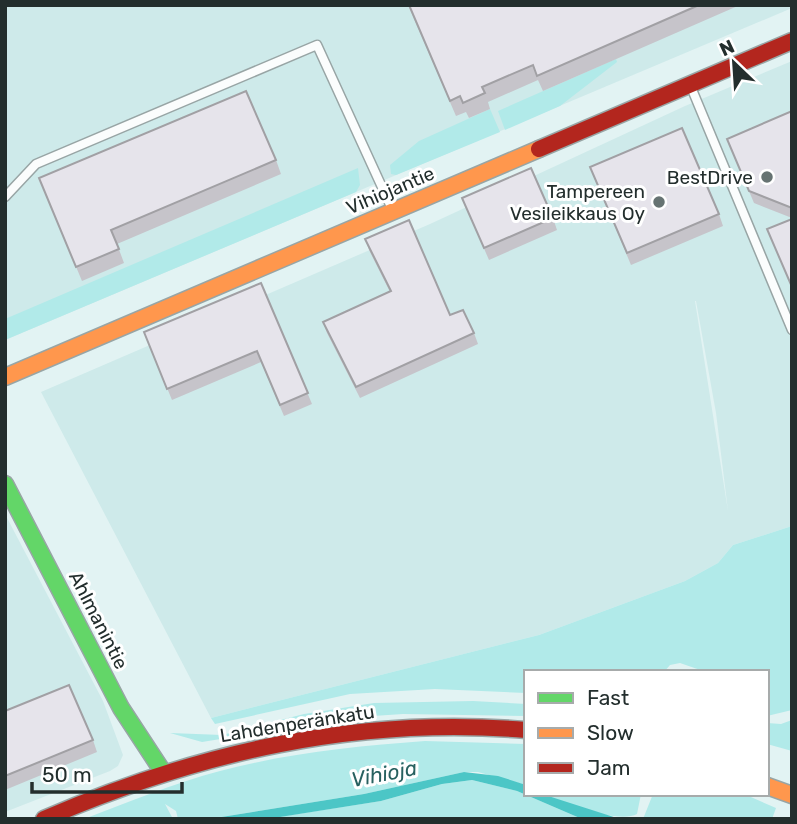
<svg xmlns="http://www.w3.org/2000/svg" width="797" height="824" font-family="Rubik,sans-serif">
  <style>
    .built { fill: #ceeaea; fill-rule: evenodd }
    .green { fill: #b1eae9 }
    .water { fill: #4cc6c6 }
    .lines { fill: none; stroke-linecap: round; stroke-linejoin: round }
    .lane-casing { stroke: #98a5a5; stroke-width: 11 }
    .fast-casing { stroke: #98a5a5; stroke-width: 19 }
    .slow-casing { stroke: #98a5a5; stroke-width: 19 }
    .jam-casing { stroke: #98a5a5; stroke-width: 19 }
    .lane { stroke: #fbfdfd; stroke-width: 8 }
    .fast { stroke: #63d668; stroke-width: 16 }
    .slow { stroke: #ff974d; stroke-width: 16 }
    .jam { stroke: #b3261e; stroke-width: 16 }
    .wall { fill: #c6c4ca }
    .building { fill: #e6e4eb; stroke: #a1a0a4; stroke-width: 2 }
    .poi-dot { fill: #667372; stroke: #fff; stroke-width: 2.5 }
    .labels { text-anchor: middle; stroke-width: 6; stroke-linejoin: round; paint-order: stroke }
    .poi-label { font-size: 19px; fill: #232e2d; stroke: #fff; text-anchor: end }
    .street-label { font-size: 19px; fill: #232e2d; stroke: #fff }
    .water-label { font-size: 21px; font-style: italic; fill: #286160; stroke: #fff }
  </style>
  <rect width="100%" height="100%" fill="#e2f3f3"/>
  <path class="built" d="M5,5H792V8L5,340Z
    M792,61V526L733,545L718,563L685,581L539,635L211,718L41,392L430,224L685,106ZM696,301L716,413L728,511L695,301Z
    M5,514L103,701L123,755L118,766L110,771L5,812Z"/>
  <path class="green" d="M616,59L617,62L560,106L505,130L498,111Z
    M490,109L500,132L396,175L391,174L390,165L419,141Z
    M358,168L360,185L356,192L5,340V319Z
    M792,526V710L767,716V672H706L680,663L670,665L664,672H526V693L435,689L350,694L215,724L211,718L539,635L685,581L718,563L733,545Z
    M473,701L526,704V716L403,714L358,717L202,742L170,733L222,735L304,714L374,703Z
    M792,720V751L767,744V723L781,724Z
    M425,741L526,744V785L478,772H464L364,794L209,819H178L176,811L165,804L173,819H84C129,802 174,783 220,771C288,753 356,746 425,741Z
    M472,780L517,791L582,819H265L381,801L442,784Z
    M542,794H641L637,814C619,824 562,804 542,794Z
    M653,794H744L776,808L772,819H643Z"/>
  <path class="water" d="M464,772L498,776L526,785V794H542L620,819H582L517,791L472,780L442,784L381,801L280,817L209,819L364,794Z"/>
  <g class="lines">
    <g class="lane-casing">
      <path id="lane" d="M691,87L792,330
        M5,197L36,164L317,45L392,209"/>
    </g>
    <g class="fast-casing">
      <path id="fast" d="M5,484L121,708L163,772"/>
    </g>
    <g class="slow-casing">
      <path id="slow" d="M5,377L539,149
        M767,786L792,795"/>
    </g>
    <g class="jam-casing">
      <path id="jam" d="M539,149L792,41
        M44,819C199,752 357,716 526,730"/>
    </g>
    <use href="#lane" class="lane"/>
    <use href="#fast" class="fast"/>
    <use href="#slow" class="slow"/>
    <use href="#jam" class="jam"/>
  </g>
  <path class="wall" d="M408,5H740L543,91L538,80L488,102L490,109L469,118L466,112L456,116Z
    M792,111V218L754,203L727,139Z
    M276,160L281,174L117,244L124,263L82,281L39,178Z
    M590,167L719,214L723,226L631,265Z
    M462,198L553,218L557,230L489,260Z
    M365,239L450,315L474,333L478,344L360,398L327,333L323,322L390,292L369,250Z
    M261,283L312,404L284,416L261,362L172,400L144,332Z
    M5,711L93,740L97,752L5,790Z"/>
  <path class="building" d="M409,5H699L537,76L533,65L482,87L485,93L463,103L460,96L450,101Z
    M246,91L276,160L111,230L119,249L76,267L39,178Z
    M792,111V208L749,191L727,139Z
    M682,128L719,214L627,253L590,167Z
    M531,168L553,218L484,248L462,198Z
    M792,219V287L767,229Z
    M409,220L450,315L463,310L474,333L356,387L323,322L391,291L365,239Z
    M261,283L308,393L280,405L257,351L167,389L144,332Z
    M69,685L93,740L5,776V711Z"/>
  <g class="poi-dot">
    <circle cx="767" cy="177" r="7"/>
    <circle cx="659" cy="202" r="7"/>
  </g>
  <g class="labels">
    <g class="poi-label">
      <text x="753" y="184">BestDrive</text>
      <text x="645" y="198">Tampereen<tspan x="645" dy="22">Vesileikkaus Oy</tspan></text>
    </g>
    <g class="street-label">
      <text transform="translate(390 190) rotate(-23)" y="7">Vihiojantie</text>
      <text transform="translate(99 620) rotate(63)" y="7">Ahlmanintie</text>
      <text transform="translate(297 723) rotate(-9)" y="7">Lahdenperänkatu</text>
    </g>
    <g class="water-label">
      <text transform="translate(384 774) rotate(-11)" y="7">Vihioja</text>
    </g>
  </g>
  <rect width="797" height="824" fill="none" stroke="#232e2d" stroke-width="14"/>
  <rect x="524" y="670" width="245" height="126" fill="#ffffff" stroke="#a7abab" stroke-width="2"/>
  <rect x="538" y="693" width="35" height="10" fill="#63d668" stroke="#a7abab" stroke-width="2"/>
  <text x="587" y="705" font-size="21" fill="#232e2d">Fast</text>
  <rect x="538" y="728" width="35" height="10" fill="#ff974d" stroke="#a7abab" stroke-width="2"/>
  <text x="587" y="740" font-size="21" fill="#232e2d">Slow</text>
  <rect x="538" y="763" width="35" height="10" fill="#b3261e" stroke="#a7abab" stroke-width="2"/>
  <text x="587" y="775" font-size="21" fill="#232e2d">Jam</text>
  <g transform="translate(734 63) rotate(335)" stroke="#ffffff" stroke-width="5" paint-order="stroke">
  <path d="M0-5L12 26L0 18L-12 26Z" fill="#232e2d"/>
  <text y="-10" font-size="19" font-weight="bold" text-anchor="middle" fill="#232e2d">N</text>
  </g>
  <path d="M32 782v10h150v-10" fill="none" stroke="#232e2d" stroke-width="3.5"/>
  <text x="42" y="782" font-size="21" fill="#232e2d" stroke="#ffffff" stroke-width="5" paint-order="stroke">50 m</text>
</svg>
